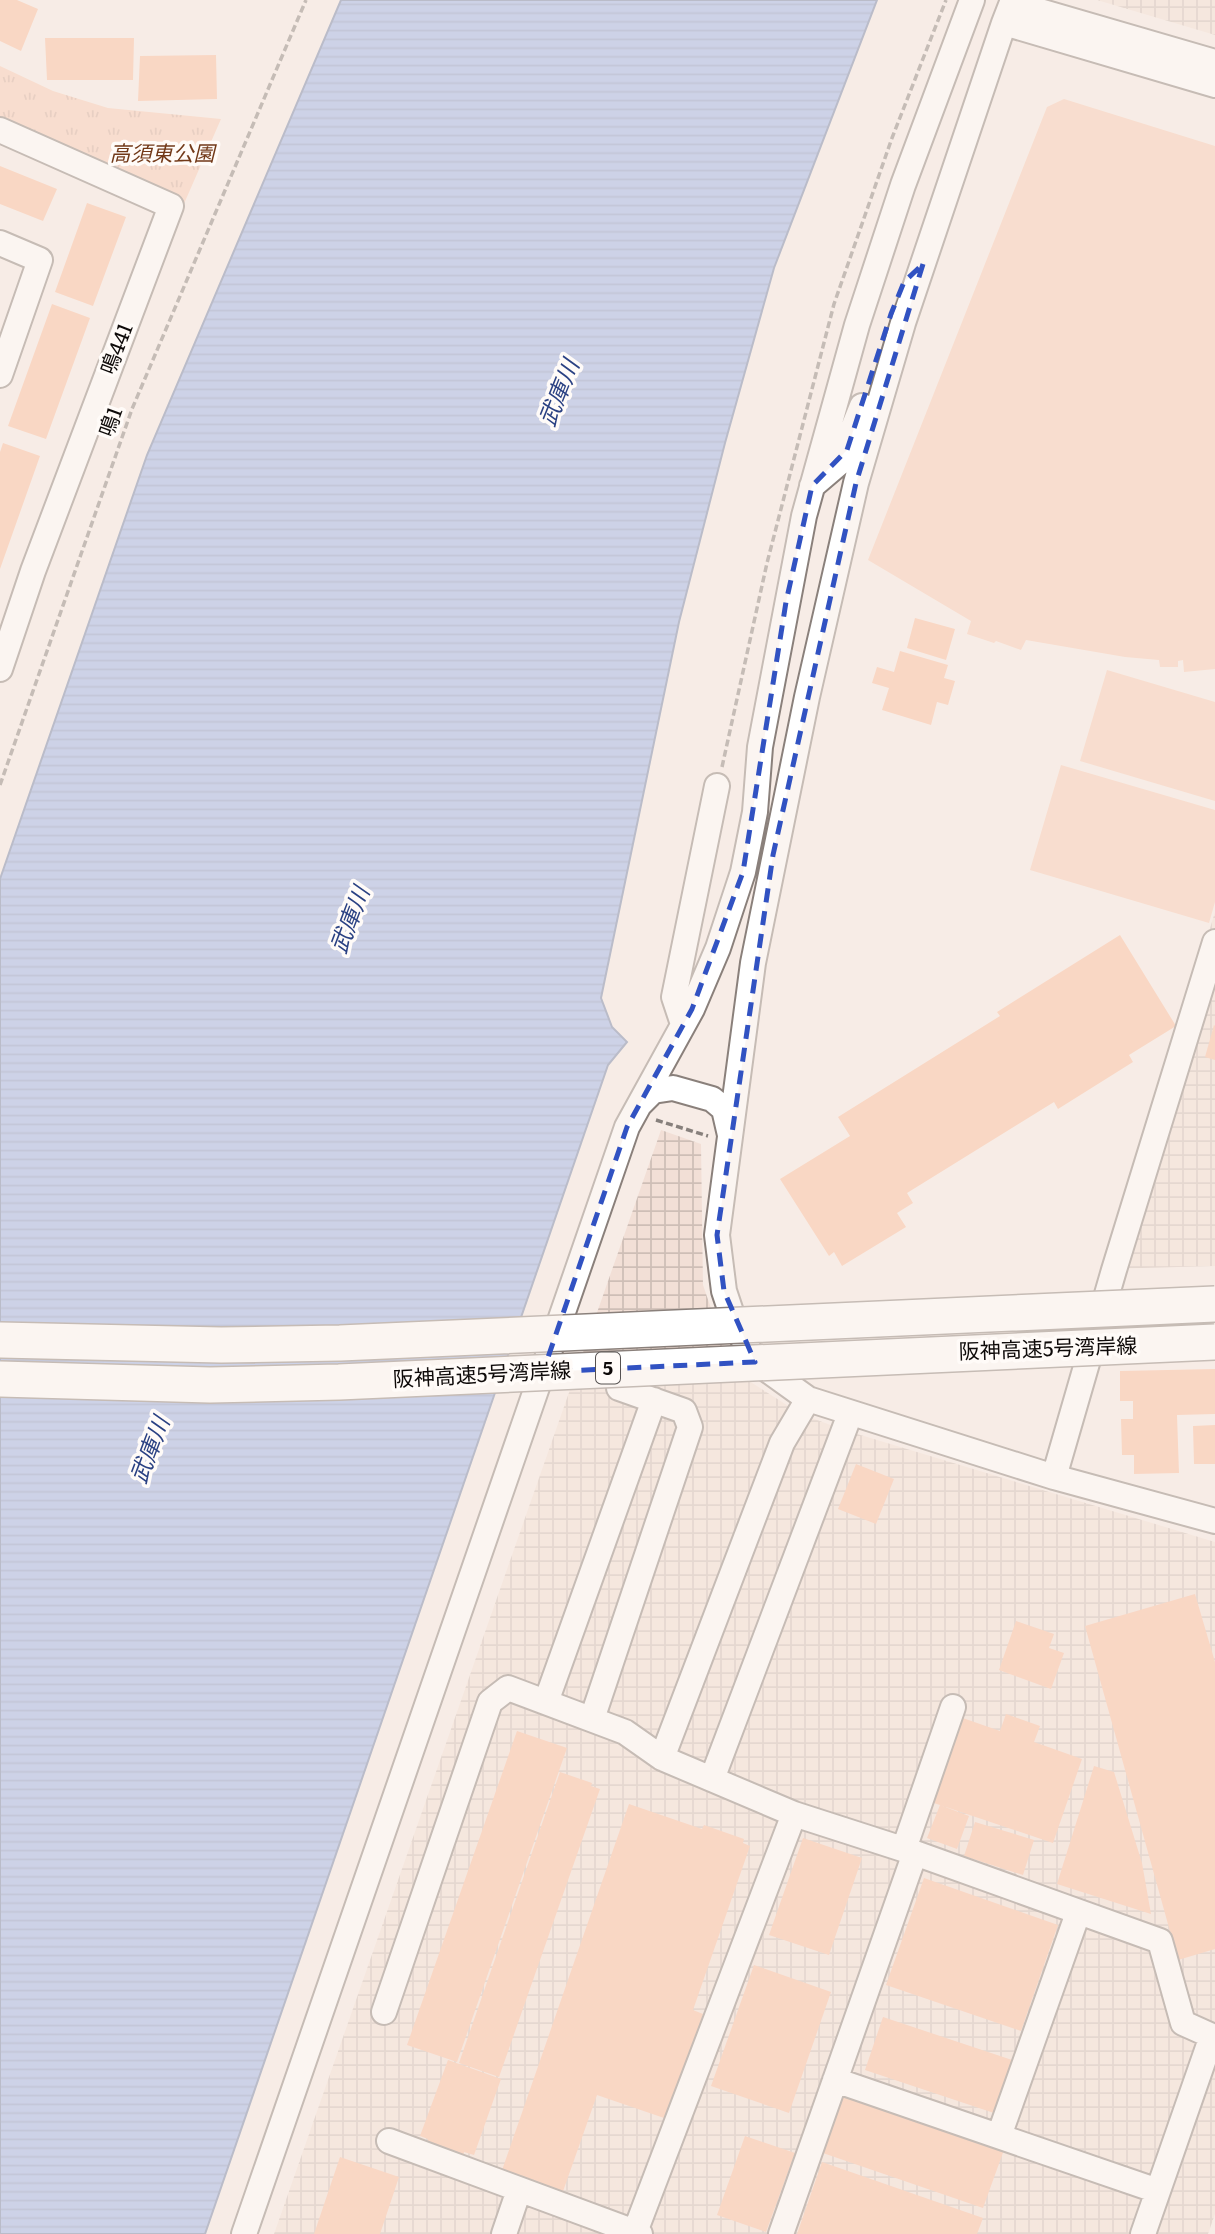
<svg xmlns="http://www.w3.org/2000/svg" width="1215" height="2234" font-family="Literata,'Noto Sans JP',serif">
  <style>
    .industrial { fill: url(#industrial-grid) }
    .grass { fill: #f9cab3 }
    .park { fill: url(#park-tufts) }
    .water { fill: url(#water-rules); stroke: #7080a6; stroke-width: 2 }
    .building { fill: #fbbc9c }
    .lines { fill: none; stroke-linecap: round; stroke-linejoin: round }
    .minor-casing { stroke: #8a807b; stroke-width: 28 }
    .path { stroke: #87807c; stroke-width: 3.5; stroke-dasharray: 7 3.5; stroke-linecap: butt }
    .minor { stroke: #fff; stroke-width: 24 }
    .highway-bridge-casing { stroke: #8a807b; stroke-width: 38; stroke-linecap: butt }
    .highway-bridge { stroke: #fff; stroke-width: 35 }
    .marked { fill: none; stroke: #3152c2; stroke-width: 5; stroke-dasharray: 14 9; stroke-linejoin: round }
    .labels { text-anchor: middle; stroke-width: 7; stroke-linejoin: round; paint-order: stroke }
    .shield { fill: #fffbf8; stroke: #565251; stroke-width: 2 }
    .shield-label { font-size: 19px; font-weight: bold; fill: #0e0a09 }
    .park-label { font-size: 21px; font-style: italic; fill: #723918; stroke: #fffbf8 }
    .street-label { font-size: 21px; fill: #0e0a09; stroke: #fffbf8 }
    .water-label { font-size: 23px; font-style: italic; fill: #2a4183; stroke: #fffbf8 }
  </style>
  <defs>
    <pattern id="industrial-grid" width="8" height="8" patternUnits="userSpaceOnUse" patternTransform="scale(1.75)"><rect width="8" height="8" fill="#f2dfd6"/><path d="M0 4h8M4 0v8" fill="none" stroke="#cebeb6"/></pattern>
    <pattern id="park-tufts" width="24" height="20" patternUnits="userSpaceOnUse" patternTransform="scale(1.75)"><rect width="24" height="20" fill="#f9cab3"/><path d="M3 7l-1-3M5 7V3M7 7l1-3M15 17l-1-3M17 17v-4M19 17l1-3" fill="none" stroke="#d4ac99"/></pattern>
    <pattern id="water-rules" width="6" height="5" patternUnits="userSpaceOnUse" patternTransform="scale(1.75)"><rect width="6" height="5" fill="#9ab2e9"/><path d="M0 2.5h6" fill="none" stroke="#8498c6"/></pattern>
  </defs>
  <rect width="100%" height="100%" fill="#f7ece6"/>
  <path class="industrial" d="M1097,0H1215V35Z
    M1215,912V1266L1105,1269Z
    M661,1130L701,1144L703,1285L726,1352L749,1381L801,1414L844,1430L1215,1542V2214L1208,2234H274Z"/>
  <path class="grass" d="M1064,99L1215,146V669L1184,672L1183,660L1178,661V667H1160L1159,660L1125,657L1026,640L1021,650L996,641L994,643L967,634L971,621L868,560L1047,107Z
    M1107,670L1215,702V801L1080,761Z
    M1061,765L1215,810V902L1209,923L1030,870Z"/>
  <path class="park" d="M0,66L53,91L108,108L221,119L183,206L0,122Z"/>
  <path class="water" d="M341,0H877L774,268L725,443L679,622L601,998L612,1027L627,1042L608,1065L205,2234H0V879L147,455Z"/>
  <path class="building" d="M0,0H17L38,9L21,51L0,41Z
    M45,38H134L133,80H47Z
    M216,55L217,99L138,101L140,56Z
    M0,166L57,189L43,221L0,204Z
    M87,203L126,217L93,306L55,292Z
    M52,304L90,318L46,439L8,426Z
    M3,443L40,456L0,569V452Z
    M915,618L955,629L946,660L907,648Z
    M900,651L948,665L944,678L955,681L948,705L937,702L931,725L882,710L889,688L872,683L877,667L894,672Z
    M1120,935L1176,1026L1129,1055L1133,1062L1058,1109L1054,1102L907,1193L913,1203L897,1213L906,1227L842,1266L834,1252L829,1256L780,1179L850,1136L838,1117L1000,1016L997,1012Z
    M1214,1025L1215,1026V1060L1205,1057Z
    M1215,1369V1414L1177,1415L1179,1473L1134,1474V1455H1122L1121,1419H1133V1401H1120V1371Z
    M1215,1425V1464H1194L1193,1426Z
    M856,1464L894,1479L876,1524L838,1509Z
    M1195,1594L1215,1662V1949L1178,1960L1085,1626Z
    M1016,1621L1054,1634L1049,1648L1064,1653L1051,1689L999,1670Z
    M1006,1714L1040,1726L1034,1742L1082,1759L1053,1843L928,1801L957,1716L1000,1731Z
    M517,1731L567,1748L457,2062L407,2045Z
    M1094,1766L1114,1772L1142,1863L1151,1914L1057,1884Z
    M560,1772L592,1783L591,1786L600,1789L499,2077L459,2063Z
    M629,1804L702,1829L704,1825L744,1839L743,1843L750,1846L693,2010L703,2014L667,2119L597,2095L561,2197L500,2176Z
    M940,1805L969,1816L957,1849L927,1838Z
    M975,1822L1034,1840L1023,1875L964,1856Z
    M803,1838L862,1858L829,1955L769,1935Z
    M924,1878L1058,1925L1021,2031L886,1985Z
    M754,1965L831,1992L789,2113L711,2086Z
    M883,2017L1012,2060L994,2113L865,2070Z
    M448,2060L501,2079L474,2155L464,2152L463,2157L427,2144L428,2139L420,2136Z
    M841,2091L1005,2147L983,2208L820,2152Z
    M745,2136L795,2153L766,2232L717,2215Z
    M340,2157L399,2177L380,2234H314Z
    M822,2162L983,2218L977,2234H797Z"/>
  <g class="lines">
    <g class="minor-casing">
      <path id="minor" d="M1013,0L1004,23L1215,85
        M1012,3L1215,62
        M1004,23L903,323L856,483L807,697L753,963L717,1235L724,1291L735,1324L755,1361L808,1399L1054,1477L1215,1521
        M0,130L171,206L33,571L0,669
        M0,243L40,260L0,375
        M812,486L839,463L862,406
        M683,1024L674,997L717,786
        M640,1104L653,1091L673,1088L712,1099L724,1109L730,1135
        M808,1399L782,1443L662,1758L794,1814L915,1853L1160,1941L1183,2023L1212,2036L1143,2234
        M1054,1477L1114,1270L1215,942
        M546,1702L654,1400
        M592,1719L690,1427L684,1411L619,1388
        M712,1779L850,1414
        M904,1849L953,1707
        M384,2012L490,1702L508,1688L625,1732L662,1758
        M835,2080L1158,2191
        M999,2136L1078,1913
        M389,2141L640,2234
        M635,2232L794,1814
        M244,2234L627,1127L692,1009L718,948L743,872L755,812L760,747L804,516L857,325L903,185L972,0
        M504,2234L519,2190
        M781,2234L915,1853"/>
    </g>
    <path class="path" d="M722,767L767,563L834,304L892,138L946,0
      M0,785L132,409L306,0
      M656,1120L708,1136"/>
    <use href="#minor" class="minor"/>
    <g class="highway-bridge-casing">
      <path id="highway-bridge" d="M0,1340L221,1345L340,1343L1215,1304
        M0,1379L210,1385L339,1382L1215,1342"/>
    </g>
    <use href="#highway-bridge" class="highway-bridge"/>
  </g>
  <path d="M0 0H1215V2234H0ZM923,264L856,483L773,855L717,1235L724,1291L755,1362L543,1372L627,1127L692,1009L743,872L786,602L812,486L847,450L891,314L904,282Z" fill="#f7ece6" fill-opacity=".55" fill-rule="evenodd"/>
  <path class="marked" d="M923,264L856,483L773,855L717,1235L724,1291L755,1362L543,1372L627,1127L692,1009L743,872L786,602L812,486L847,450L891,314L904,282Z"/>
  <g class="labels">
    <rect class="shield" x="596" y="1352.5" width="24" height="31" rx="5"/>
    <g class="shield-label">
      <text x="608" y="1375">5</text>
    </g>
    <g class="park-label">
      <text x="162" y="161">高須東公園</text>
    </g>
    <g class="street-label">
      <text transform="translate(117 349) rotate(-69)" y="7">鳴441</text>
      <text transform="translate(111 422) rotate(-70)" y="7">鳴1</text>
      <text transform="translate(1048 1349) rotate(-2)" y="7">阪神高速5号湾岸線</text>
      <text transform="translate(482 1375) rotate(-3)" y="7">阪神高速5号湾岸線</text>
    </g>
    <g class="water-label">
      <text transform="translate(559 393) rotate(-68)" y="8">武庫川</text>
      <text transform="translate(350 920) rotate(-69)" y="8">武庫川</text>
      <text transform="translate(150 1450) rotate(-69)" y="8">武庫川</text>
    </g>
  </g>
</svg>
